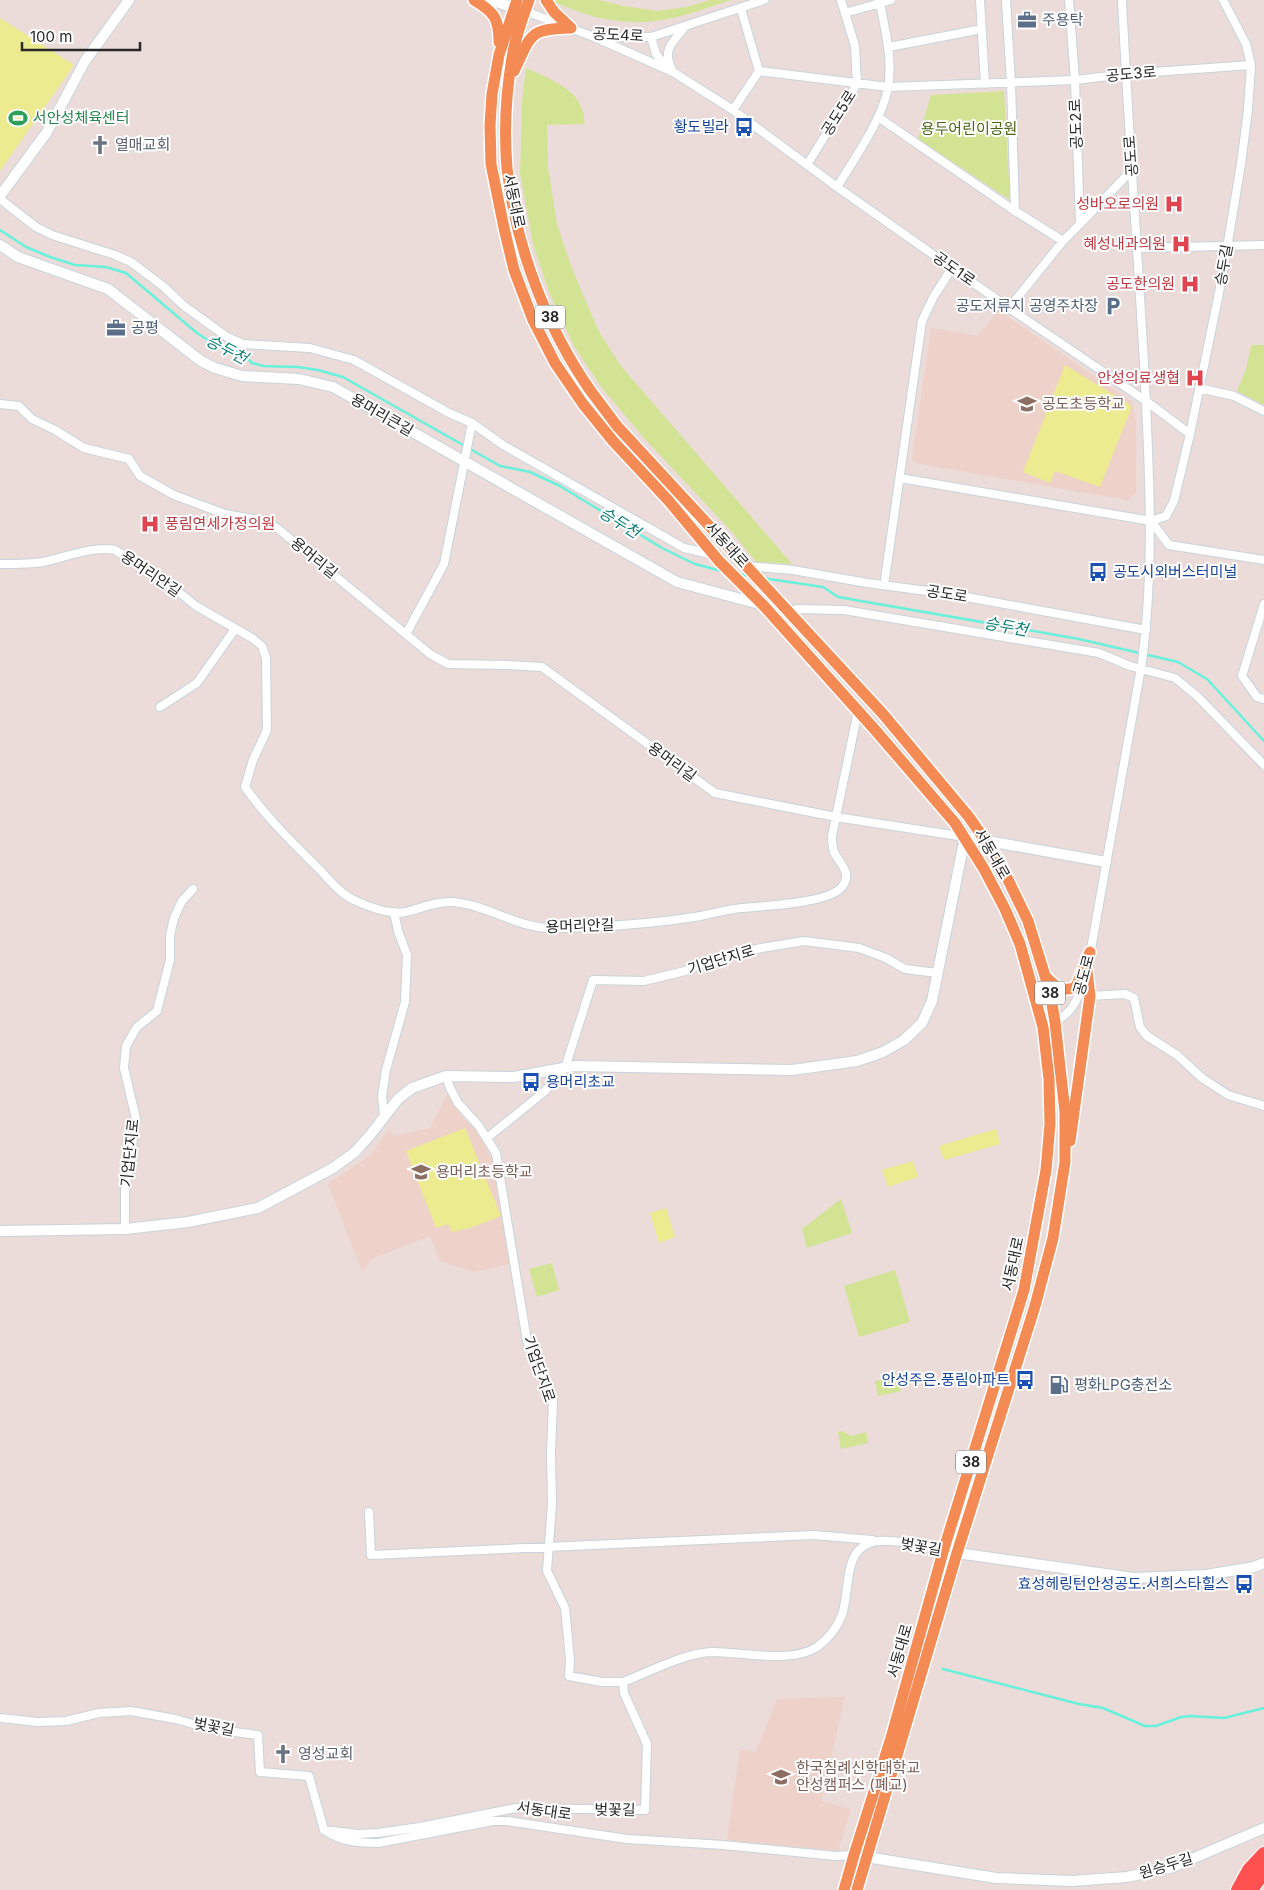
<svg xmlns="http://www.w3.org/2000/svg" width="1264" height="1890" font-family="Inter,'Noto Sans KR',sans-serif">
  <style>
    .education { fill: #eed1c8 }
    .green { fill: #d2e493 }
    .pitch { fill: #eceb8f }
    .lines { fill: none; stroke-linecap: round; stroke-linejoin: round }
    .stream { stroke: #68f1db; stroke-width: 2.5 }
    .street-casing { stroke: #c7d4db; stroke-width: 10 }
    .secondary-casing { stroke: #c7d4db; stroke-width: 12 }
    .primary-casing { stroke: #fff; stroke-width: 14 }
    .highway-casing { stroke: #fff; stroke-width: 16 }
    .street { stroke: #fff; stroke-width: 8 }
    .secondary { stroke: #fff; stroke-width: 10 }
    .primary { stroke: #f48b55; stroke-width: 11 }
    .highway { stroke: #ff5150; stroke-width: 14 }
    .labels { text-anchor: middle; stroke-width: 4; stroke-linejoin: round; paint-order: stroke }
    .shield { fill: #fff; stroke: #686868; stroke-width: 1 }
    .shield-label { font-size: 14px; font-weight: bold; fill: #282828 }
    .service-label { font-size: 15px; fill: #4e5e75; stroke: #fff; text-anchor: start }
    .street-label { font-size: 15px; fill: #282828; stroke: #fff }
    .leisure-label { font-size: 15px; fill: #27864d; stroke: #fff; text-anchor: start }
    .transit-label { font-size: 15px; fill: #164399; stroke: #fff; text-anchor: end }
    .park-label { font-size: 15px; fill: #4a6617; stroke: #fff }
    .worship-label { font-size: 15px; fill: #5b616d; stroke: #fff; text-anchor: start }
    .health-label { font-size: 15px; fill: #be3a42; stroke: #fff; text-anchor: end }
    .education-label { font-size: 15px; fill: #785e54; stroke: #fff; text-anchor: start }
    .water-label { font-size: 16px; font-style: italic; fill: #0b7f75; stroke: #fff }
  </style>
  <rect width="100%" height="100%" fill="#ebdcd9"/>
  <path class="education" d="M998,310L1132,402L1136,422V493L1127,500L915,463L912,459L931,328L978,336Z
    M449,1091L460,1115L475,1129L493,1161L513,1263L474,1272L440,1261L430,1236L371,1259L362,1271L328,1184L371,1155L388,1130L395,1136L430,1128Z
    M845,1697L821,1801L851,1809L838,1851L727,1840L740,1750L756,1752L777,1699Z"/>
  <path class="green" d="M555,0H599L624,6L658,11L686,7L710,0H731C683,16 651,29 600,18C585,15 570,8 556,3Z
    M526,68C545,77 575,87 582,109C584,113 584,119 585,124L547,125L548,167L557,224L571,266L598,330L620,365L792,564L756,562L732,532L644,438L602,388L574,346L549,292L533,244L520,173L522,101Z
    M1004,91L1010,200L918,139L931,95Z
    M1251,345H1264V405L1237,391L1246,369Z
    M841,1199L852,1233L807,1248L802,1229Z
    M552,1263L559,1290L537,1297L529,1269Z
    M895,1270L910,1322L859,1337L844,1286Z
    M898,1376L901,1391L878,1396L875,1381Z
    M843,1431L851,1436L866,1432L868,1443L841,1449L838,1432Z"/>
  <path class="pitch" d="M0,18L74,65L0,171Z
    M1065,365L1132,406L1100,487L1055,471L1050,483L1023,472Z
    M465,1128L501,1216L470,1228L452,1232L448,1224L436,1228L406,1151Z
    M996,1129L1000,1144L944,1160L939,1146Z
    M913,1161L918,1177L888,1187L882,1170Z
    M666,1208L675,1237L659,1243L650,1213Z"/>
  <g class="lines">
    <path class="stream" d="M0,230L26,247L50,257L75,265L106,267L126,273L197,333L217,346L242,353L252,363L263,366L298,367L318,370L343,377L500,466L530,472L560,486L662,548L695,564L725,572
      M738,574L749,576
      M762,578L823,587L838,597L1079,639L1178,662L1207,679L1264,741
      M943,1669L1079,1704L1103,1708L1145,1726H1156L1181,1717L1190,1716L1224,1718L1264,1708"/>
    <g class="street-casing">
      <path id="street" d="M980,0L985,84
        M1006,0L1011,83L1015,211
        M741,9L759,71
        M525,11L594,37H651L764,0
        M845,13L891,0
        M594,37L673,72L733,110L837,187L1009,308L1146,401L1190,434
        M651,37L656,54L665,65
        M889,47L982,29
        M673,72C662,52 670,44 684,28
        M733,110L759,71L888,87L1075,80L1126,74L1251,65
        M878,117L1015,211L1063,241
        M807,165L857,84L855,46L841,0
        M837,187C854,159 882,120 888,88C893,60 885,30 880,3
        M0,199L36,227L52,235L115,255L131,262L164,287L184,306L227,337L243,344L310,348L354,360L449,413L472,423L503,445L684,548L714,555
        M1080,224L1132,170
        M1137,248L1264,245
        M1009,308L1063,241L1080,224L1075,80L1069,0
        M1199,388L1234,396L1264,411
        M0,404L19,406L32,419L55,430L84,448L129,459L140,476L174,495L225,514L264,521L277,528L430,654L448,664L506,665L542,667L715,793L836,817L965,837
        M900,478L1151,521L1166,516L1174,501L1190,434L1222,278L1241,164L1248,110L1251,65L1246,44L1223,0
        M1151,521L1169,545L1264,560
        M0,564C14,564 29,564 43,562C63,558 95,545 115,550L164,580L196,606L252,638L262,646L266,658L267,730L253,760L245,787C266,817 292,842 318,868C329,879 340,894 354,900C368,907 391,915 406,912C422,908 437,901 453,902C487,905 514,926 547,928C567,929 588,927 608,926C639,924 671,921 701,916C715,913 729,909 742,908C764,906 827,903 841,888C853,874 841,865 835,854C832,849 832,842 832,836L858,711
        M746,566L793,570L867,583L950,594L1146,630
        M885,579L922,321L934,296L952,268
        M1264,604L1242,676L1257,697L1264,699
        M788,611L798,609L844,610L1099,653L1130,666L1175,678L1197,696L1264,765
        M406,634L444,564L472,423
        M160,707L197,683L235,629
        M1090,955L1142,662C1155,563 1149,462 1144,363C1137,242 1128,121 1122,0
        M1090,996L1125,994L1134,998L1140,1027L1147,1036L1177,1055L1202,1078L1228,1095L1264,1106
        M1052,1023C1072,1014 1078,1000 1084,980
        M446,1076L450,1088L458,1103L478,1125L496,1153L527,1341L553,1401L551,1453L552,1504L547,1571L565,1608L570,1660L569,1676L602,1682H623
        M384,1116L382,1097L386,1070L405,1002L407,955L398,931L394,912
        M487,1138L544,1092L565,1068L593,980L644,981L685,971L712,960L761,948L804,941L859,948L886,958L905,969L938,973
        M125,1229V1191L136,1119L124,1068L126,1046L137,1027L157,1011L170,960V936L174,918L182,901L193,889
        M369,1512L371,1555L814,1535L872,1540
        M1,1718L37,1722L66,1721L99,1713L131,1711L175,1719L211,1729L258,1735L260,1772L309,1776L324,1830
        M324,1830L358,1834L378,1833L420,1827L516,1808L645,1810L647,1744L624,1693L623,1682C649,1672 684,1653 712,1652C741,1652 792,1664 817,1647C828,1639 837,1628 842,1615C851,1589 841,1545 879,1541C903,1539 933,1550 957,1553
        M326,1831C341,1842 360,1843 378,1843L493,1821H507L627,1839L723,1845L836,1856L854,1855"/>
    </g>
    <g class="secondary-casing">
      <path id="secondary" d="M489,0L522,10
        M0,196L47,132L85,61L129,0
        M0,245L18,257L108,289L201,361L215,368L242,376L299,379L333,387L677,582L763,605
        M0,1231L125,1229L188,1222L258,1208L333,1168L355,1152L371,1134L398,1099L412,1088L446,1076L514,1077L574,1066L792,1070L857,1061L883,1052L904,1040L922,1023L932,1001L965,837L1106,862
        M957,1553L1134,1578L1206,1575L1254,1567L1264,1563
        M854,1855L996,1878L1072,1881L1127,1877L1173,1867L1264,1828"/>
    </g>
    <g class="primary-casing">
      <path id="primary" d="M474,0C494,12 499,18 499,42
        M517,0L499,55L492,94L490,125L491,164L504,228L514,270L533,320L555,363L583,404L613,441L668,500L719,561L763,605L876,731L955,823L984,869L1005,909L1020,944L1043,1027L1049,1079L1050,1124L1046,1170L1024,1290L943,1552L891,1738L854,1855L844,1890
        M529,0C522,19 515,38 512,58C506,93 504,132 507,168C515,244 546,327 590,390C599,402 608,414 617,426L883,714L969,817L998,859L1028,921L1050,992L1055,1022L1065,1112V1162L1053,1238L1035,1306L957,1553L857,1890
        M546,0L554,12L571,28
        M514,71C532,34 528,29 571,28
        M1046,977C1057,987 1061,993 1076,987L1090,952
        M1070,1141L1090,996L1087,971"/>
    </g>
    <g class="highway-casing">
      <path id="highway" d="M1238,1890L1249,1870L1264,1854
        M1251,1890L1264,1871"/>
    </g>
    <use href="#street" class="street"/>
    <use href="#secondary" class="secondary"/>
    <use href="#primary" class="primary"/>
    <use href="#highway" class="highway"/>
  </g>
  <defs>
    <g id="office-bare" transform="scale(1.5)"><path d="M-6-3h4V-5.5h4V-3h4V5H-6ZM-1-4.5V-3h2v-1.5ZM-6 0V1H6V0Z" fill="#5c6f8a" stroke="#fff" stroke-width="2.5" paint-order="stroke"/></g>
    <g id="stadium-bare" transform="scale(1.5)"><path d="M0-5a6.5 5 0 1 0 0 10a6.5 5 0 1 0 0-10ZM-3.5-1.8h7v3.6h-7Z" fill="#2e9e5b" stroke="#fff" stroke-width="2.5" paint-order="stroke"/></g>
    <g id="bus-bare" transform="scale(1.5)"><path d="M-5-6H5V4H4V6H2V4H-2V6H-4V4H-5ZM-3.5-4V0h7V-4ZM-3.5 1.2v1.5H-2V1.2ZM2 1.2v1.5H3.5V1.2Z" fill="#1a4fb4" stroke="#fff" stroke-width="2.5" paint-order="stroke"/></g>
    <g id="church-bare" transform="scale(1.5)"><path d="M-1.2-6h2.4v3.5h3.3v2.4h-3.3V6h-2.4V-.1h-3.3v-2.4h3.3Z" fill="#6b7280" stroke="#fff" stroke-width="2.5" paint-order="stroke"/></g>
    <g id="hospital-bare" transform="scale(1.5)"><path d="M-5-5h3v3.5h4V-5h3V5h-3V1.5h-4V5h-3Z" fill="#e0444e" stroke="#fff" stroke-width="2.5" paint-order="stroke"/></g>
    <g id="parking-bare" transform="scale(1.5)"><path d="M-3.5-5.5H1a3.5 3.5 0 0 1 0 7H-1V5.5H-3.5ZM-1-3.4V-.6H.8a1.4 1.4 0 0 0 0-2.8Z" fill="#5c6f8a" stroke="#fff" stroke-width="2.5" paint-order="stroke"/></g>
    <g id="school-bare" transform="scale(1.5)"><path d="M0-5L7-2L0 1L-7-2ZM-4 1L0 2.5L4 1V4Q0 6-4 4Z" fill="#8d6e63" stroke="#fff" stroke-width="2.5" paint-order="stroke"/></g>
    <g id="fuel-bare" transform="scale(1.5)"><path d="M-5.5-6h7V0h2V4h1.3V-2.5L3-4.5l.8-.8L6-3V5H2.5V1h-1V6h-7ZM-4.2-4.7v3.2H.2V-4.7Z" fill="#5c6f8a" stroke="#fff" stroke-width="2.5" paint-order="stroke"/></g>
    <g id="university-bare" transform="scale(1.5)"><path d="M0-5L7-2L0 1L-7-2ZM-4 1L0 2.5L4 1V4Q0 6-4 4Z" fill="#8d6e63" stroke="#fff" stroke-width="2.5" paint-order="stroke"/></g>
  </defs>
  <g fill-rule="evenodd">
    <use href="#office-bare" x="1027" y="20"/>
    <use href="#stadium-bare" x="18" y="118"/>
    <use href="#bus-bare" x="744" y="127"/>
    <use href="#church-bare" x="100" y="145"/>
    <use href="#hospital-bare" x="1174" y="204"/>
    <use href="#hospital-bare" x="1181" y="244"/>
    <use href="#hospital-bare" x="1190" y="284"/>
    <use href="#parking-bare" x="1113" y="306"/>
    <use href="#office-bare" x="116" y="328"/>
    <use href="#hospital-bare" x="1195" y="378"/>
    <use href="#school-bare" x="1027" y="404"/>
    <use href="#hospital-bare" x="150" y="524"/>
    <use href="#bus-bare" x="1098" y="572"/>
    <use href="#bus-bare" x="531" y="1082"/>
    <use href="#school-bare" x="421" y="1172"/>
    <use href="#bus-bare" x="1025" y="1380"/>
    <use href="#fuel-bare" x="1059" y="1385"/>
    <use href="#bus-bare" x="1244" y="1584"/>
    <use href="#church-bare" x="283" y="1754"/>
    <use href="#university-bare" x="781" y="1777"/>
  </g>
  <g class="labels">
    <g class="shield">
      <rect x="535" y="305.5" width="30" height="23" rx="4"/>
      <rect x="1035" y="981.5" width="30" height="23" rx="4"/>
      <rect x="956" y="1450.5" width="30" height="23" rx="4"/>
    </g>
    <g class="shield-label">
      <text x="550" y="322">38</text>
      <text x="1050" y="998">38</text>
      <text x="971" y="1467">38</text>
    </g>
    <g class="service-label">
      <text x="1042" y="25">주용탁</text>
      <text x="1098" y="311" text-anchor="end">공도저류지 공영주차장</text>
      <text x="131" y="333">공평</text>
      <text x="1074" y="1390">평화LPG충전소</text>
    </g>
    <g class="street-label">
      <text transform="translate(618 35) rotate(3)" y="5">공도4로</text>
      <text transform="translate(1131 74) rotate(-5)" y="5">공도3로</text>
      <text transform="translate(839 113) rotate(-58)" y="5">공도5로</text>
      <text transform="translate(1076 124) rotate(-92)" y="5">공도2로</text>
      <text transform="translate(1131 156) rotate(-94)" y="5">공도로</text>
      <text transform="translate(514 201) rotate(78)" y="5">서동대로</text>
      <text transform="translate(1224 265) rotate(-80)" y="5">승두길</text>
      <text transform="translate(954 269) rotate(35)" y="5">공도1로</text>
      <text transform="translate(382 415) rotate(30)" y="5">용머리큰길</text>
      <text transform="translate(727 545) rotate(48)" y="5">서동대로</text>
      <text transform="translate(314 558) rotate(39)" y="5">용머리길</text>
      <text transform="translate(151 574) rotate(34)" y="5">용머리안길</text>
      <text transform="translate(947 594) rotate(9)" y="5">공도로</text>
      <text transform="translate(672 762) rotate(36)" y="5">용머리길</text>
      <text transform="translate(992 854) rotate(60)" y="5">서동대로</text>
      <text transform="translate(580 926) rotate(-2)" y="5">용머리안길</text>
      <text transform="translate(721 960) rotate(-17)" y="5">기업단지로</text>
      <text transform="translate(1084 975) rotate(-75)" y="5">공도로</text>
      <text transform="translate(130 1153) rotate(-84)" y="5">기업단지로</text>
      <text transform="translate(1013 1264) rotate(-78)" y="5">서동대로</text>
      <text transform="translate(539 1369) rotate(71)" y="5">기업단지로</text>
      <text transform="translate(921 1547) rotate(10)" y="5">벚꽃길</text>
      <text transform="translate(900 1651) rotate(-74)" y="5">서동대로</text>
      <text transform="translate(214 1727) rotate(11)" y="5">벚꽃길</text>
      <text transform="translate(615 1810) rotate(1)" y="5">벚꽃길</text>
      <text transform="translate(544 1811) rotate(8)" y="5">서동대로</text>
      <text transform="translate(1166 1866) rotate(-17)" y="5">원승두길</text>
    </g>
    <g class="leisure-label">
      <text x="33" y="123">서안성체육센터</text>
    </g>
    <g class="transit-label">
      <text x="729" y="132">황도빌라</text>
      <text x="1113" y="577" text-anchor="start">공도시외버스터미널</text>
      <text x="546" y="1087" text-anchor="start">용머리초교</text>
      <text x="1010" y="1385">안성주은.풍림아파트</text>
      <text x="1229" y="1589">효성헤링턴안성공도.서희스타힐스</text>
    </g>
    <g class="park-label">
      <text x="969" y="134">용두어린이공원</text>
    </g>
    <g class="worship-label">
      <text x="115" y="150">열매교회</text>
      <text x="298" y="1759">영성교회</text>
    </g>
    <g class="health-label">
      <text x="1159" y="209">성바오로의원</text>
      <text x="1166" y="249">혜성내과의원</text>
      <text x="1175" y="289">공도한의원</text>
      <text x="1180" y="383">안성의료생협</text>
      <text x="165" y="529" text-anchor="start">풍림연세가정의원</text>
    </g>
    <g class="education-label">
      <text x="1042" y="409">공도초등학교</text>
      <text x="436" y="1177">용머리초등학교</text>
      <text x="796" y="1773">한국침례신학대학교<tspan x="796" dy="17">안성캠퍼스 (폐교)</tspan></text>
    </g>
    <g class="water-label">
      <text transform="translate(227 349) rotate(28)" y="6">승두천</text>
      <text transform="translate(620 522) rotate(32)" y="6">승두천</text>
      <text transform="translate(1006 626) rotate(10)" y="6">승두천</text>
    </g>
  </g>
  <path d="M22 42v8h118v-8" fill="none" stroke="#282828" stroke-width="2.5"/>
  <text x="30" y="42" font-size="15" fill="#282828" stroke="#ffffff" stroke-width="4" paint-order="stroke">100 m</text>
</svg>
